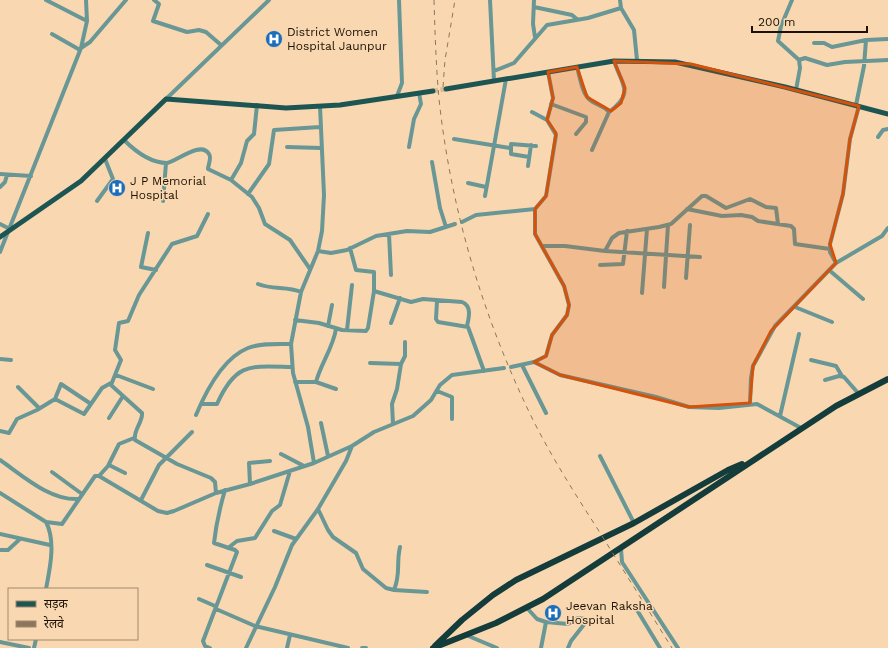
<svg xmlns="http://www.w3.org/2000/svg" width="888" height="648" font-family="'Work Sans','Noto Sans Devanagari',sans-serif">
  <style>
    .lines { fill: none; stroke-linecap: round; stroke-linejoin: round }
    .major-tunnel { stroke: #d8ba97; stroke-width: 5; stroke-dasharray: 5 2.5; stroke-linecap: butt }
    .minor { stroke: #689795; stroke-width: 4 }
    .major { stroke: #1d5553; stroke-width: 5 }
    .highway { stroke: #133c3b; stroke-width: 6 }
    .rail { stroke: #8c765c; stroke-width: 1; stroke-dasharray: 5 5; stroke-linecap: butt }
    .marked { fill: #d4520b; fill-opacity: 0.2; stroke: #d4520b; stroke-width: 3; stroke-linejoin: round }
    .labels { text-anchor: middle; stroke-width: 3; stroke-linejoin: round; paint-order: stroke }
    .poi-label { font-size: 12px; fill: #1c1104; stroke: #f9d8b1; text-anchor: start }
  </style>
  <rect width="100%" height="100%" fill="#f9d8b1"/>
  <g class="lines">
    <path class="major-tunnel" d="M433,91L446,89"/>
    <path class="minor" d="M46,0L87,21
      M154,0L159,4L153,21L187,32L199,30L206,32L221,45
      M490,0L494,81
      M534,0L533,24L535,37
      M620,0L621,8L634,30L637,60
      M792,0L781,26L778,41L799,60L800,68L796,90
      M534,7L572,15L578,20
      M52,34L80,50
      M814,43H824L832,47L866,40L888,39
      M81,48L90,42L126,0
      M799,60L805,58L827,65L845,62L888,60
      M577,67C580,77 582,94 590,100C596,105 605,106 609,112L592,150
      M494,71L514,63L547,25L588,18L621,8
      M397,96L402,83L399,0
      M166,99L269,0
      M551,104L586,117V122L576,134
      M856,105L864,66L866,40
      M532,112L547,120
      M609,112C635,93 622,85 614,61
      M878,137L883,130L888,129
      M454,139L510,148
      M124,140C135,151 150,163 167,163C176,162 201,140 209,154C212,158 208,165 208,169L231,180L252,197L259,208L265,224L290,240L310,269
      M287,147L321,148
      M409,147L414,119L421,104L419,93
      M529,157L511,154V144L536,146
      M432,162L440,208L446,227
      M528,166L531,145
      M0,174L31,176
      M231,180L241,163L247,141L254,134L257,105
      M468,183L486,187
      M0,187L5,182L7,175
      M248,194L269,164L274,130L320,127
      M485,196L506,79
      M97,201L113,179L105,159
      M163,201L166,163
      M687,209L722,216L741,215L752,217L758,221L791,226L794,229L795,244L830,249
      M208,214L197,236L172,244L139,295L128,321L119,323L115,350L121,360L111,385L142,413C143,422 133,430 135,440L177,464L211,478L215,482L216,493
      M462,222L476,215L535,209
      M0,224L10,229
      M148,233L141,267L156,270
      M389,234L391,275
      M542,246H565L605,251L612,238L619,233L659,227L671,224L702,196H706L726,208L750,199L766,207L776,208L778,224
      M350,248L356,270L374,272V291L411,302L423,299L462,302C472,306 469,317 467,326
      M318,251L331,253L347,250L376,236L407,231L430,232L455,224
      M605,251L700,257
      M0,252L81,48L87,21L86,0
      M836,263L830,252V244L843,194L850,139L859,106
      M600,265L623,264L627,231
      M829,270L863,299
      M686,278L690,225
      M258,284C273,290 287,286 301,292
      M664,287L668,225
      M642,293L647,229
      M437,301L436,319L438,322L468,327L484,371
      M795,307L832,322
      M295,320L319,323L342,330L366,331L368,328L374,291
      M391,323L400,298
      M328,326L332,305
      M347,330L352,285
      M0,359L11,360
      M811,360L836,366L842,376
      M534,362L560,375L656,397L689,407L719,408L757,404L801,428
      M370,363L401,364
      M522,365L546,413
      M511,367L534,362L546,356L552,335L567,315L569,305L564,286L535,234V209L546,196L556,135L547,120L553,98L548,72
      M116,375L153,389
      M825,380L839,376L844,377L858,393
      M295,382H316L336,389
      M316,382C321,363 333,348 336,329
      M18,387L39,408
      M437,391L452,397V419
      M55,399L61,384L91,404
      M750,403L751,378L753,366L775,326L836,263L882,236L888,228
      M201,404H217C236,362 250,366 292,367
      M196,415C206,391 223,358 248,348C261,343 277,344 291,344
      M780,416L799,334
      M109,418L123,396
      M321,423L328,456
      M393,424L392,404L397,389L401,364L405,356V342
      M0,431L9,433L17,419L37,410L55,399L84,414L102,388L111,383
      M281,454L304,466
      M600,456L634,523
      M0,460C22,475 50,501 79,499
      M314,463L308,427L293,373L291,344L301,292L318,251L322,231L324,195L320,106
      M109,465L125,473
      M52,472L82,494
      M99,476L108,466L119,444L134,438
      M250,484L249,463L270,461
      M0,493L46,522C56,541 50,568 46,589
      M141,500L159,465L192,432
      M318,509L328,530L333,537L356,553L363,569L386,588L394,590L427,592
      M46,522L62,524L95,476H99L158,511L167,513L174,511L216,493L250,484L314,463L352,446L374,432L413,416L431,400L440,385L452,375L504,368
      M274,531L296,539
      M0,534L50,545
      M228,548L237,541L255,538L272,511L280,505L290,471
      M621,549L622,562L678,648
      M0,550H8L20,539
      M207,565L241,577
      M394,590C401,573 396,564 400,547
      M199,599L215,606L216,609L255,626L348,648
      M527,608L537,619L546,622L568,624L578,618L585,619L586,622L571,641L568,648
      M637,610L660,648
      M466,635L497,648
      M0,642L29,648
      M34,648L36,639
      M210,648L205,646L203,641L237,552L235,550L214,543C216,525 220,507 225,490
      M246,648L275,587L292,545L318,509L346,461L352,446
      M287,648L290,635
      M362,648H366
      M541,648L546,622"/>
    <path class="major" d="M446,89L614,61L675,62L785,87L888,114
      M0,237L81,181L166,99L286,108L340,105L433,91"/>
    <path class="highway" d="M435,646L462,620L493,595L516,580L634,523L728,470L742,464
      M433,648L496,623L543,599L836,406L888,379"/>
    <path class="rail" d="M434,0C435,33 436,66 439,99C451,211 484,321 534,422C553,459 575,494 597,528C622,568 647,608 672,648
      M443,87L445,60L455,0"/>
  </g>
  <path class="marked" d="M614,61L691,64L859,106L850,139L843,194L830,244L836,263L771,331L753,366L750,403L689,407L560,375L534,362L546,356L552,335L567,315L569,305L564,286L535,234V209L546,196L556,133L547,120L553,98L548,72L577,67L587,97L611,111L621,103L625,88Z"/>
  <defs>
    <g id="hospital-disc" transform="scale(0.9)"><circle r="9.5" fill="#1a6ebc" stroke="#f9d8b1"/><path d="M-5-5h3v3.5h4V-5h3V5h-3V1.5h-4V5h-3Z" fill="#fff"/></g>
  </defs>
  <g fill-rule="evenodd">
    <use href="#hospital-disc" x="274" y="39"/>
    <use href="#hospital-disc" x="117" y="188"/>
    <use href="#hospital-disc" x="553" y="613"/>
  </g>
  <g class="labels">
    <g class="poi-label">
      <text x="287" y="36">District Women<tspan x="287" dy="14">Hospital Jaunpur</tspan></text>
      <text x="130" y="185">J P Memorial<tspan x="130" dy="14">Hospital</tspan></text>
      <text x="566" y="610">Jeevan Raksha<tspan x="566" dy="14">Hospital</tspan></text>
    </g>
  </g>
  <rect x="8" y="588" width="130" height="52" fill="#f9d8b1" stroke="#a1886c"/>
  <rect x="16" y="601" width="20" height="6" fill="#1d5553" stroke="#a1886c"/>
  <text x="44" y="608" font-size="12" fill="#1c1104">सड़क</text>
  <rect x="16" y="621" width="20" height="6" fill="#8c765c" stroke="#a1886c"/>
  <text x="44" y="628" font-size="12" fill="#1c1104">रेलवे</text>
  <path d="M752 26v6h115v-6" fill="none" stroke="#1c1104" stroke-width="2"/>
  <text x="758" y="26" font-size="12" fill="#1c1104" stroke="#f9d8b1" stroke-width="3" paint-order="stroke">200 m</text>
</svg>
